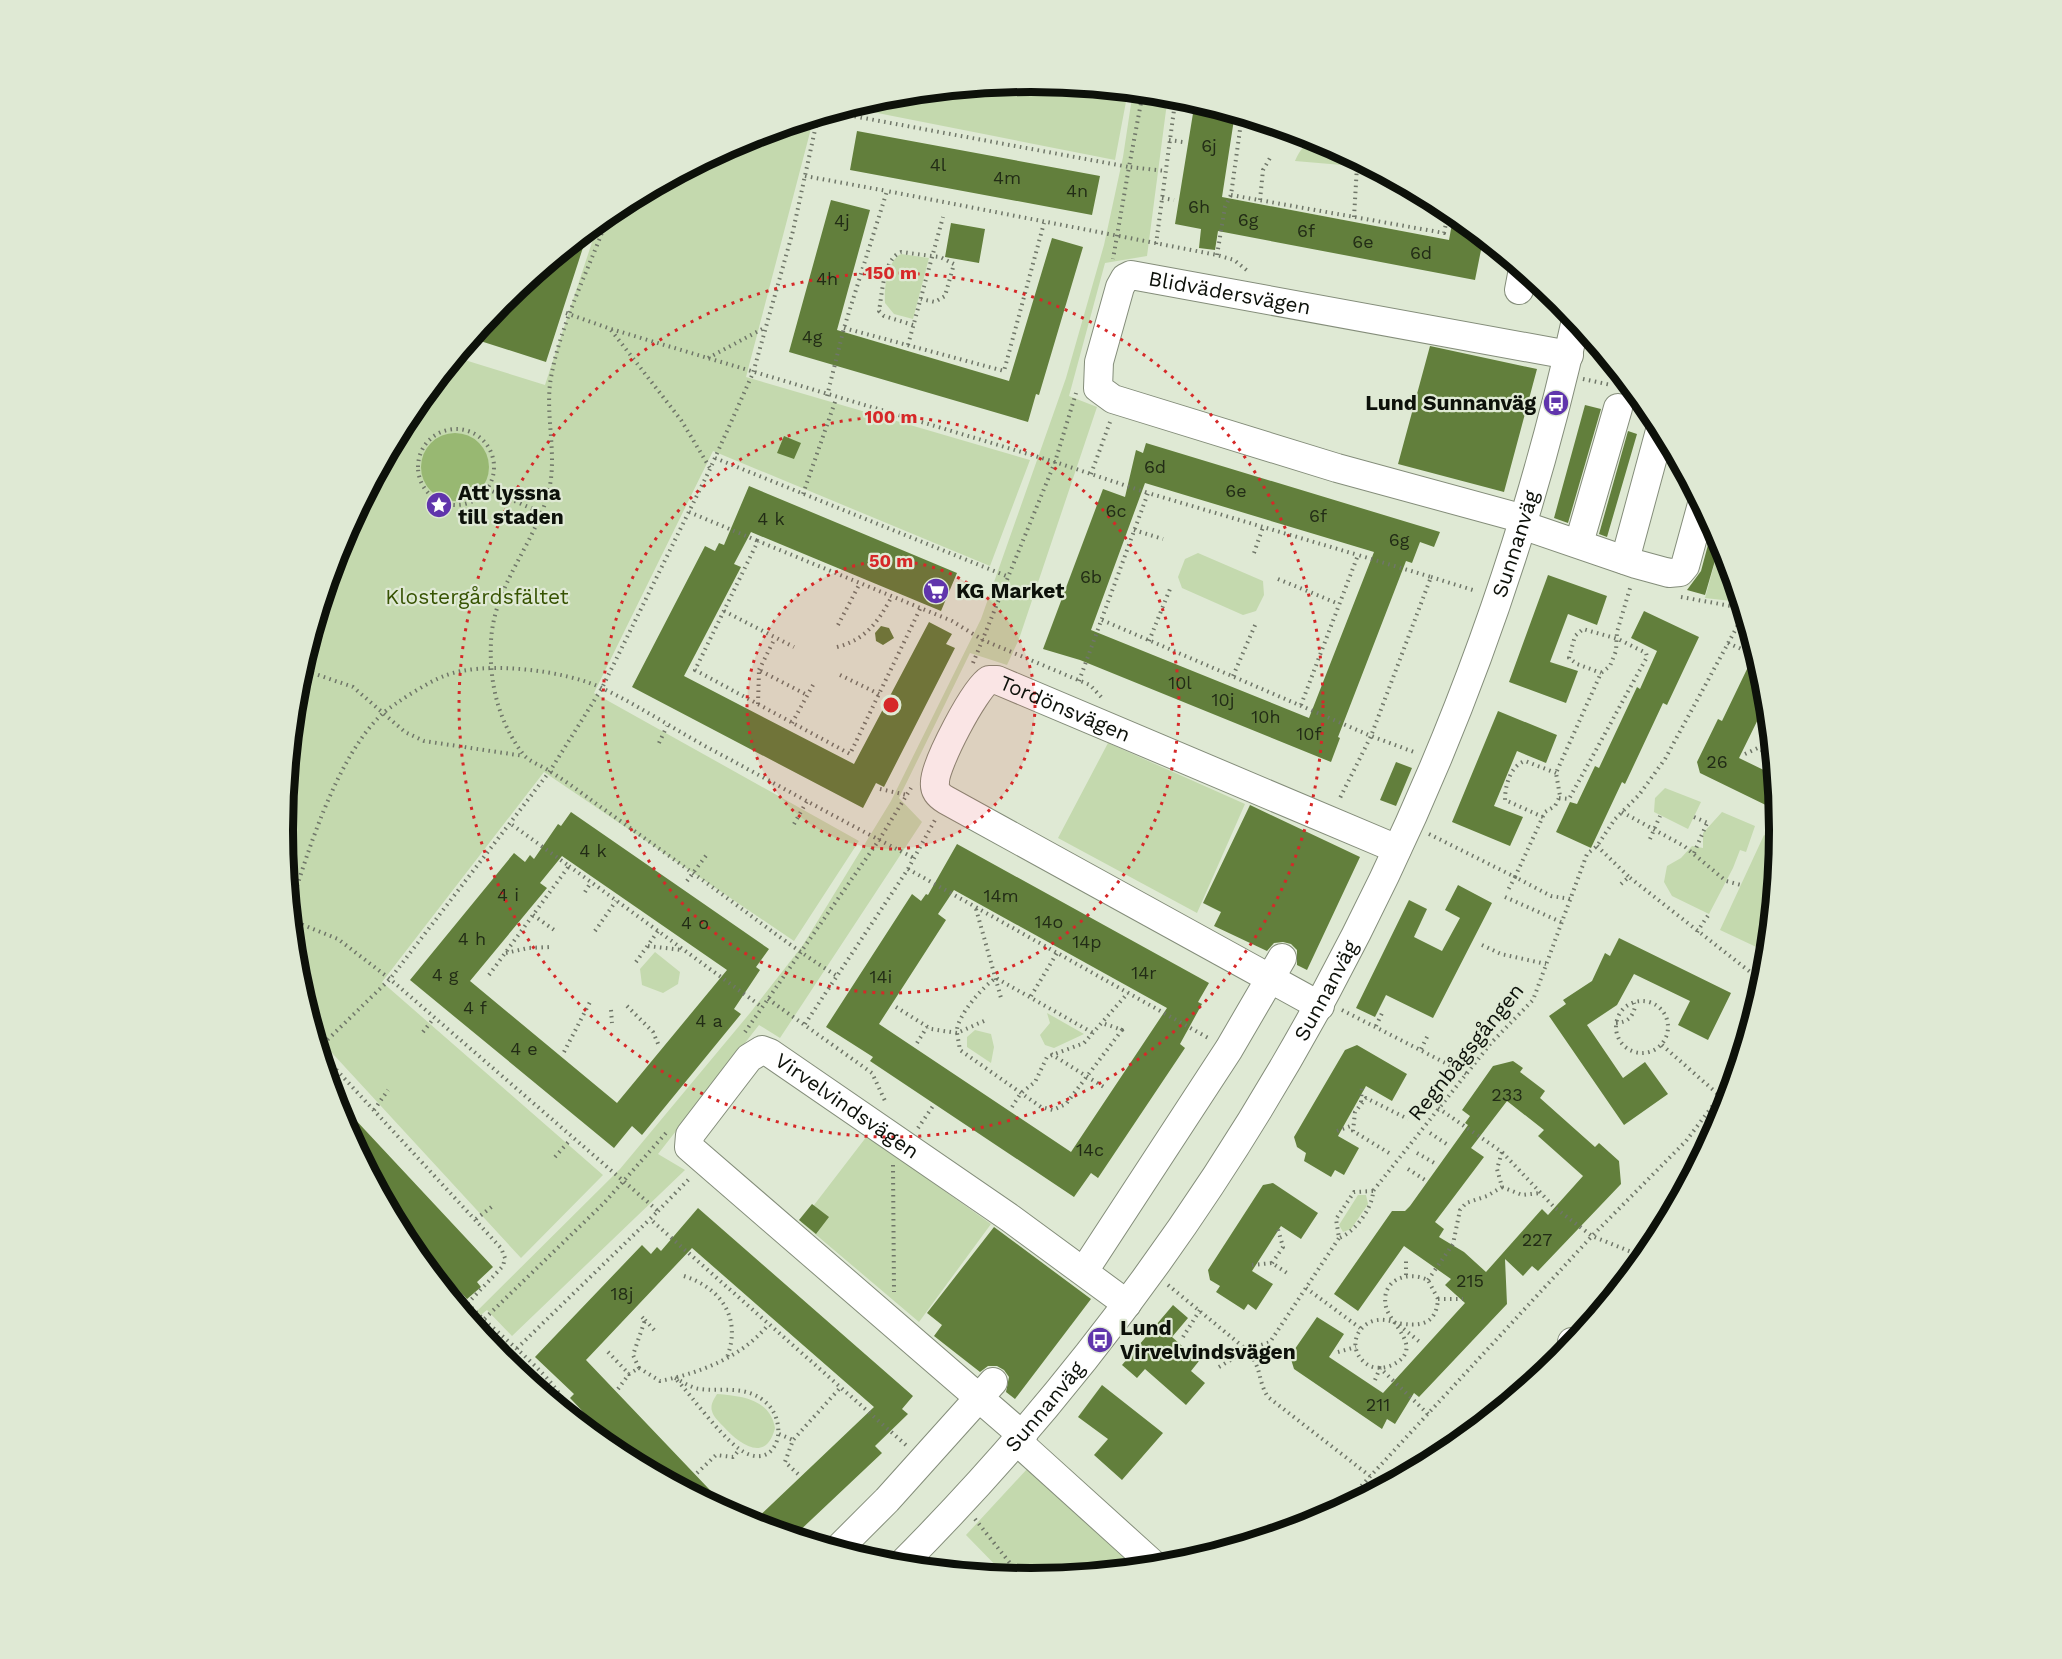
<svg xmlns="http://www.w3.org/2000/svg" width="2062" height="1659" font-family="'Work Sans',sans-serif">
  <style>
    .green { fill: #c4d9ae }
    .water { fill: #98b872 }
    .building { fill: #627f3c; fill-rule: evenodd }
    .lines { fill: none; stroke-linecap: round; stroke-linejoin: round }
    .minor-casing { stroke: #848d7a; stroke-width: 30 }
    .path { stroke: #6f7668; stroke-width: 4; stroke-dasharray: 1.5 4.5; stroke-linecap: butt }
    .minor { stroke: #fff; stroke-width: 28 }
    .ring { fill: none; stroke: #d62828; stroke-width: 3; stroke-dasharray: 3 6 }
    .labels { text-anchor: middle; stroke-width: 4.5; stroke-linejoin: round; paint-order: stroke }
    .number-label { font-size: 18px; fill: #222c16 }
    .street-label { font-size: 21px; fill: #0d110a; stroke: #dfe9d4 }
    .poi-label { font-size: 21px; font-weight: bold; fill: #0d110a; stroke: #dfe9d4; text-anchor: start }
    .park-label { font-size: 21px; fill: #375303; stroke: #dfe9d4 }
    .rim { fill: none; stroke: #0d110a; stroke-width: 8 }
    .centre { fill: #d62828; stroke: #dfe9d4; stroke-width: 3 }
    .ring-label { font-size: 18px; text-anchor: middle; font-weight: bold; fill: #d62828; stroke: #dfe9d4; stroke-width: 4.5; stroke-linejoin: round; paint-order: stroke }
  </style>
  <rect width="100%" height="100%" fill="#dfe9d4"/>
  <path class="green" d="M1031,81L1128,91L1115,160L847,107L885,95Z
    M1133,91L1168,95L1147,256L1105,263L1069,396L1097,407L1019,639L1007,665L970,653L899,798L922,822L780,1038L759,1025L658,1154L685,1170L512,1336L487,1310L472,1322L469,1319L620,1169L750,1013L803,945L891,801L981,619L1066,378L1104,245L1123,157Z
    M814,117L746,377L1030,460L990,566L713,451L594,693L859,841L794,941L544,772L382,982L603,1175L521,1258L321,1041L317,1043L297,975L283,829L297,683L340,543L409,413L455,357L545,385L599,221L615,207L745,138Z
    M1319,140L1336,151L1342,165L1295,161C1300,149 1306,142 1319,140Z
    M901,254L929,258L913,319L894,314L885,303C884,289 887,261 901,254Z
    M1721,540L1723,543L1740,602L1705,598Z
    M1198,553L1263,581L1264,595L1256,611L1243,615L1182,588L1178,577L1185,559Z
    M1108,743L1245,804L1197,913L1058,838Z
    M1665,788L1701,802L1688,829L1654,812L1655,798Z
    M1722,812L1755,826L1746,852L1740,850L1733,868L1709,914L1672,896L1664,882L1667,866L1681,858L1692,846L1703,848V833Z
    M1764,835L1778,842L1767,952L1720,930Z
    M655,952L680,972L678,984L663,993L642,985L640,969Z
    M1047,1013L1084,1034L1054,1048L1045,1045L1040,1035L1050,1023Z
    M975,1030L991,1034L994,1047L991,1063L967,1047V1037Z
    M867,1136L991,1224L919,1322L801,1222Z
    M1358,1195H1366L1368,1204L1351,1229L1343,1232L1339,1225Z
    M717,1394C742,1396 770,1399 775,1428C766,1464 739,1444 723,1426C719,1422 713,1416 712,1411C710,1405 714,1399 717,1394Z
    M1028,1468L1136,1568L1031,1578L1006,1576L966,1535Z"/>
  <path class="water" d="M421 467a34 34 0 1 1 68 0a34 34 0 1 1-68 0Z"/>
  <path class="building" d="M1195,101L1235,113L1222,197L1449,240L1454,213L1505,255L1481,250L1475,280L1218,231L1215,250L1199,248L1201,229L1175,224Z
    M857,131L1100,176L1092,215L850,170Z
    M831,200L870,210L837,330L1009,381L1052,238L1083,247L1039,395L1036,394L1028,422L789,352Z
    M951,223L985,229L979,263L945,257Z
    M589,229L546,362L471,338L502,300Z
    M1430,346L1537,369L1504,492L1398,464Z
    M1585,405L1601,409L1568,523L1554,518Z
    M1628,431L1637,434L1607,537L1599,534Z
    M784,436L801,443L794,459L777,453Z
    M1146,443L1440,532L1434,547L1420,542L1412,563L1406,561L1338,737L1340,738L1331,762L1080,660L1043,649L1103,489L1125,497L1136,450L1143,453ZM1145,483L1374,552L1309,718L1091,630Z
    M749,486L957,573L941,611L751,532L734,564L741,567L684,676L854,764L929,622L952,634L946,644L955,648L884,787L876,783L863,808L632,687L705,546L715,551L719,543L724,545Z
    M1713,526L1721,540L1705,595L1687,590L1701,571Z
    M1548,575L1607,596L1597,625L1568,614L1550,662L1578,671L1566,703L1509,682Z
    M1644,611L1699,637L1667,705L1663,703L1625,784L1622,782L1591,848L1556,832L1570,802L1577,804L1595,766L1599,768L1637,687L1640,689L1657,651L1631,638Z
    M881,626L889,628L894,638L883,645L876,641L875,633Z
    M1748,667L1762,674L1767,701L1739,758L1774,775L1778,811L1700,773L1697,762L1718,719L1722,721Z
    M1498,711L1557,735L1546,763L1517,751L1494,806L1523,817L1510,846L1452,822Z
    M1396,762L1412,768L1396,806L1380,800Z
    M1250,805L1360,857L1307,970L1297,965V950L1291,944L1283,942L1274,943L1267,951L1214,926L1221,912L1203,903Z
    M571,812L769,949L756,967L760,970L734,1009L741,1014L642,1135L632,1126L614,1148L410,980L514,853L525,862L530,855L534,859L558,824L561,826ZM562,856L727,970L617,1103L470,981L547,888L540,883Z
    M957,844L1209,983L1198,1002L1202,1004L1180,1044L1185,1048L1098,1178L1091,1173L1074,1197L870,1061L873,1057L826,1027L912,894L921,901L926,894L928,895ZM954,890L1167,1008L1071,1152L879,1024L946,920L938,914Z
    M1458,885L1492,903L1433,1018L1386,995L1375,1017L1356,1008L1409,900L1427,909L1414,937L1442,951L1460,918L1445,910Z
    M1619,938L1731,993L1708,1040L1678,1025L1690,1001L1634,974L1617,1005L1587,1025L1623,1078L1645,1062L1668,1094L1624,1125L1549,1016L1566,1004L1563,1000L1592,981L1605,953L1610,956Z
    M1357,1045L1407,1074L1392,1101L1366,1086L1338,1136L1359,1148L1344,1175L1335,1170L1331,1177L1304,1161L1306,1153L1297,1147L1294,1137L1345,1050Z
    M1513,1061L1523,1068L1520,1072L1545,1091L1540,1098L1595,1147L1599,1143L1619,1161L1621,1184L1538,1271L1532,1266L1523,1276L1505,1259L1507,1304L1419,1397L1414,1393L1395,1424L1387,1419L1382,1429L1294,1369L1290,1356L1317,1317L1344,1334L1329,1357L1383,1393L1465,1303L1445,1285L1451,1279L1404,1246L1358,1311L1334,1294L1392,1211H1405L1410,1206L1468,1125L1465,1123L1470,1116L1462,1110L1493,1066ZM1507,1101L1544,1130L1538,1136L1583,1176L1548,1215L1542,1209L1486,1272L1464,1252L1439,1237L1444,1229L1435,1222L1484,1157L1471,1148Z
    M337,1100L493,1267L477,1282L481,1287L467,1299L398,1225L339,1116Z
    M1273,1183L1318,1213L1301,1239L1281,1226L1252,1271L1273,1284L1256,1310L1248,1304L1244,1310L1216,1292L1220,1286L1210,1280L1208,1270L1263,1185Z
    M812,1204L829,1217L816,1234L799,1220Z
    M698,1208L913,1396L902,1409L908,1414L875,1446L882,1453L794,1536L752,1523L874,1407L692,1248L586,1360L728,1509L726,1511L627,1458L570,1398L574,1394L535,1357L642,1245L651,1254L657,1247L661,1251Z
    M994,1227L1091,1299L1015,1399L1006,1392L1009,1377L1004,1370L997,1366H988L980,1372L934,1336L942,1325L927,1313Z
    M1173,1305L1188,1318L1172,1337L1199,1361L1191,1371L1205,1383L1186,1405L1145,1369L1137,1378L1122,1365Z
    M1102,1385L1163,1433L1122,1480L1094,1455L1108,1439L1078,1417Z"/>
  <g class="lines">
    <g class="minor-casing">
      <g id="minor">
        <path d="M1519,290L1523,269"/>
        <path id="s1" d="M1524,519L1337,468L1113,399L1098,388L1099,362L1120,287L1125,278L1131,275L1569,355"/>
        <path d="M1522,525L1636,564L1669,573L1680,572L1685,566L1702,504"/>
        <path d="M1579,543L1618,408"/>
        <path d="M1625,560L1661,427"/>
        <path id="s2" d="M1320,1006L946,800C939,796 934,791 935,782C935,764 975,688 989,680H997L1397,849"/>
        <path d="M1084,1271L1229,1049L1282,958"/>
        <path d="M1572,1342L1573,1343"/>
        <path id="s3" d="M1023,1436L689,1147L690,1135L749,1058L762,1050L770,1053L1010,1218L1127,1304"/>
        <path d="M1018,1442L1155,1566"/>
        <path d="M838,1549L887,1500L993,1382"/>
        <path id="s4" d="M901,1565C1239,1226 1473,787 1576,320"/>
      </g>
    </g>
    <path class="path" d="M1143,92L1129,167L1166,171
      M831,112L1129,167L1113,259
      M1169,140L1183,142
      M805,176L887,191
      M1231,195L1444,233L1449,209
      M1162,198L1174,200
      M1260,200L1263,170L1270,158
      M610,211C591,266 558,327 550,384C546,419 557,455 549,490C536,543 494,584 491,641C489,682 498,721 523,754C529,762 543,766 551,772C567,782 583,794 598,805C640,835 682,865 723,895C761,923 797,951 837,976
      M1354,217L1357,166
      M1156,244L1176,95
      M1217,255L1225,207L1231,195L1242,115
      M566,313L611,329L1055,462L1148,493
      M913,325L884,316L879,311C882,295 883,259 901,252L940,257L954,264L945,296L935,302L921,299
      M844,328L1004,371L1044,223
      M611,330L681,420L710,468
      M908,345L943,217
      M708,358L766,327
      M1583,379L1611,385
      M827,396L844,328L887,191L1217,255L1234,260L1249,272
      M418 467a38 38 0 1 1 76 0a38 38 0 1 1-76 0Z
      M715,458L1009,577
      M1091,474L1110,422
      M487,489L542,513
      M803,494L836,399
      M689,512L758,541
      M1134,530L1163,539
      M1254,553L1263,527
      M1431,577L1476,591
      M1278,579L1339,604
      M1681,597L1742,608
      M920,609L850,754L695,670L758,541L952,621L983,640L1090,685L1103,699
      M724,611L794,647
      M1102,620L1371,736L1339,800
      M838,625L859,585
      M1149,641L1170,589
      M1728,643L1757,656
      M837,647C865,640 878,622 891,598
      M304,660L306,670
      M973,663L1055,462L1076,393
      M301,669L353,687L405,732L424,741L524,756
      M759,670L775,638
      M840,675L879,694
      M1233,676L1256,623
      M1079,681L1148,493L1358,555
      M758,704L759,670L807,695
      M1301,705L1358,555L1431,577L1371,736L1414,752
      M1769,722L1764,730L1762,755L1773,761
      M792,723L813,685
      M659,743L667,726
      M1745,754L1762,746
      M880,789L907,795
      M1559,798L1569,799L1647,657L1646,653L1618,639L1583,629L1575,636L1569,658L1577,664L1601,673
      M1622,812L1684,846L1726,881L1741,885
      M1543,817L1505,800C1505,786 1510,766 1525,761L1556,773
      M1694,817L1710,824
      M794,824L807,801
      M1429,834L1515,877L1507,892
      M1650,839L1660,816
      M1597,846L1629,877
      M1694,853L1707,823
      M569,866L762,1007
      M908,869L1210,1039
      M687,881L708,853
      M1621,884L1629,877L1763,982
      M585,892L591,882
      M1505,897L1561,922
      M1570,899L1551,896L1515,877L1545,812L1555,806L1560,796L1556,773L1601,673L1610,666L1616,651L1617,632L1631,585
      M290,909C308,850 337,757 382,714C395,703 428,682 444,676C483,660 566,670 604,689C643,708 680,733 718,753C783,788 848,824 914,858
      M976,909L1001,998
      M533,915L557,932
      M291,920L338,939L390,979L658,1211L650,1219L907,1446
      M595,931L616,901
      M1697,932L1709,914
      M1482,945L1501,954L1546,964
      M648,946L682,950
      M506,953L528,948L551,947
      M636,962L658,931
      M489,975L569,866L511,824
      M1031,996L1057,953
      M768,999L872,1073L886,1103
      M1616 1027a26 26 0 1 1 52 0a26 26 0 1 1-52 0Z
      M627,1006L653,1032L659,1046
      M896,1007L931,1029L957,1033C955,1018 983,986 996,978L1093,1033
      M611,1010L612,1023
      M1342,1010L1467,1074
      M984,1021L957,1033L960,1050L1041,1107L1053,1110L1066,1104L1122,1030L1102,1023
      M1616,1023C1627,1022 1632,1018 1635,1007L1634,1003
      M805,1024L908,869L935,820
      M1376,1026L1383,1011
      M1122,1030L1126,1026
      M423,1032L434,1018
      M745,1032L879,840L911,788
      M917,1043L927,1027
      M1662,1045L1720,1096
      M319,1048L390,979L550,771L602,688L710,469L753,373L793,231L818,116
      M1421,1049L1429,1033
      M320,1052L501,1248L505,1258L503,1266L468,1303
      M564,1052L590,1002
      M1051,1054L1107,1089
      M1361,1102L1362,1085
      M1012,1107L1021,1093L1035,1082L1047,1057L1084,1043L1128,993
      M1438,1108L1502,1152L1554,1207L1592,1236L1644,1257
      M374,1110L388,1090
      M918,1128L933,1106
      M1337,1131L1353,1125
      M1430,1133L1448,1145
      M1389,1153L1353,1131L1355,1112L1366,1098L1408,1119
      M1417,1153L1436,1164
      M555,1157L571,1139
      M893,1165L894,1292
      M1408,1169L1425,1180
      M1502,1187L1522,1195L1540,1193
      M1373,1191L1354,1192L1336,1219L1339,1238C1354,1233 1373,1208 1373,1191L1491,1043L1533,1000L1587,854L1597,846L1615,819L1639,795L1665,759L1744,614
      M658,1211L690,1178
      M476,1219L494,1205
      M402,1233C426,1259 450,1285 474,1310C497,1334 564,1383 569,1414
      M1272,1263L1283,1247L1277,1226
      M1252,1265L1272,1263L1290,1275
      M1406,1275V1258
      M684,1276C721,1288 742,1318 727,1357
      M1428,1280L1453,1244L1460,1210L1466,1203L1487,1196L1502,1187L1497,1169L1502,1152
      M1168,1285L1247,1350C1263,1369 1257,1380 1268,1397L1370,1476
      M1306,1288L1360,1328
      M1438,1299H1463
      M645,1320L657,1333
      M1396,1323C1362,1308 1339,1349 1370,1366C1376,1369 1386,1368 1392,1365C1426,1349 1390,1324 1386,1307C1380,1280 1407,1270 1428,1280L1438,1299C1436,1327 1418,1326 1396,1323
      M1399,1325L1421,1343
      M476,1327L605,1202L666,1133
      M1183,1337L1200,1310
      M608,1352L629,1374L639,1368L660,1381C700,1373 742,1357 768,1325
      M1338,1352L1356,1347
      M504,1361L650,1219
      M1219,1367L1247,1350L1270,1342L1339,1238
      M639,1368L633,1355L645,1320L641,1316
      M675,1378C683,1382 691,1388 700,1389C722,1392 743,1385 763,1400C790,1420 779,1467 748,1454C726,1445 693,1397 675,1378Z
      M1375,1380L1380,1368L1428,1414
      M618,1389L629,1374
      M779,1434L793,1440
      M697,1473L716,1455L733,1457L740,1449
      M798,1474L785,1462L793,1440L840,1388
      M1341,1508L1592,1236L1686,1141L1720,1096L1743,1049
      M975,1519L1021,1577"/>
    <use href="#minor" class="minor"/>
  </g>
  <circle cx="891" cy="705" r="144" fill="#d62828" fill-opacity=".12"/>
  <g class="ring">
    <circle cx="891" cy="705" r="144"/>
    <circle cx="891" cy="705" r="288"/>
    <circle cx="891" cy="705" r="432"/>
  </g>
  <defs>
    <g id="bus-disc" transform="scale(1.35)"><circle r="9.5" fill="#6035ac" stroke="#dfe9d4"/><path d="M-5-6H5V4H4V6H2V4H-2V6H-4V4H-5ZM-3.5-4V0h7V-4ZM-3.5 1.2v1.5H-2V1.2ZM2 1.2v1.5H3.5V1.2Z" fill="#fff"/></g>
    <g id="sight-disc" transform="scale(1.35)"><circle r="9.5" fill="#6035ac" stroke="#dfe9d4"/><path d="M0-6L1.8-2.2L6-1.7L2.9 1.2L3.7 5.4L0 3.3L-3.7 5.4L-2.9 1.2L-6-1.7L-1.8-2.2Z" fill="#fff"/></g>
    <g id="supermarket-disc" transform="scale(1.35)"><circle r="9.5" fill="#6035ac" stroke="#dfe9d4"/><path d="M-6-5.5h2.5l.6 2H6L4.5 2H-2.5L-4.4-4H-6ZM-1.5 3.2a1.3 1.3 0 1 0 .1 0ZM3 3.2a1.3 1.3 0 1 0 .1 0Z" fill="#fff"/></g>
  </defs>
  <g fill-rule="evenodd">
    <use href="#bus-disc" x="1556" y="403"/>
    <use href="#sight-disc" x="439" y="505"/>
    <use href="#supermarket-disc" x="936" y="591"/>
    <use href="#bus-disc" x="1100" y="1340"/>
  </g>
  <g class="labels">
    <g class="number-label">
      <text x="1209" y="152">6j</text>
      <text x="938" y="171">4l</text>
      <text x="1007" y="184">4m</text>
      <text x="1077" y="197">4n</text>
      <text x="1199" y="213">6h</text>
      <text x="1248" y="226">6g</text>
      <text x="842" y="227">4j</text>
      <text x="1306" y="237">6f</text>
      <text x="1363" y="248">6e</text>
      <text x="1421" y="259">6d</text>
      <text x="827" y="285">4h</text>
      <text x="812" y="343">4g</text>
      <text x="1155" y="473">6d</text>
      <text x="1236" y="497">6e</text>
      <text x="1116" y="517">6c</text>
      <text x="1318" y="522">6f</text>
      <text x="771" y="525">4 k</text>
      <text x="1399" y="546">6g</text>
      <text x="1091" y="583">6b</text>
      <text x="1180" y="689">10l</text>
      <text x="1223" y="706">10j</text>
      <text x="1266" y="723">10h</text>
      <text x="1309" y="740">10f</text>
      <text x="1717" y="768">26</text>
      <text x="593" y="857">4 k</text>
      <text x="508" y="901">4 i</text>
      <text x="1001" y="902">14m</text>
      <text x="1049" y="928">14o</text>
      <text x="695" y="929">4 o</text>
      <text x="472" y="945">4 h</text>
      <text x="1087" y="948">14p</text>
      <text x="1144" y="979">14r</text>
      <text x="445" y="981">4 g</text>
      <text x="881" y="983">14i</text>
      <text x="475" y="1014">4 f</text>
      <text x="709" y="1027">4 a</text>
      <text x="524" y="1055">4 e</text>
      <text x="1507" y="1101">233</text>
      <text x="1090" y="1156">14c</text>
      <text x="1537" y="1246">227</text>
      <text x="1470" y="1287">215</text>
      <text x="622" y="1300">18j</text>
      <text x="1378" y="1411">211</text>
    </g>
    <g class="street-label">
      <text dy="7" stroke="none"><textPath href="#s1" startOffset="668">Blidvädersvägen</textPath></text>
      <text dy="7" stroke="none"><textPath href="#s4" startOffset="1203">Sunnanväg</textPath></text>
      <text dy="7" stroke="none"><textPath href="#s2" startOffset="648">Tordönsvägen</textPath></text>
      <text dy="7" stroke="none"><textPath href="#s4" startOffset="717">Sunnanväg</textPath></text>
      <text transform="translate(1466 1052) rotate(-51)" y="7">Regnbågsgången</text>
      <text dy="7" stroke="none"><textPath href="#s3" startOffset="668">Virvelvindsvägen</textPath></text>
      <text dy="7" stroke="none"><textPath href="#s4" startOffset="214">Sunnanväg</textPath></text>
    </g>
    <g class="poi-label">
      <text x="1536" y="410" text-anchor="end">Lund Sunnanväg</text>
      <text x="458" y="500">Att lyssna<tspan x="458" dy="24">till staden</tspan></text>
      <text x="956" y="598">KG Market</text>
      <text x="1120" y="1335">Lund<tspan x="1120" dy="24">Virvelvindsvägen</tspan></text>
    </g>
    <g class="park-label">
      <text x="477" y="604">Klostergårdsfältet</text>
    </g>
  </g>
  <path d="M0 0H2062V1659H0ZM293 830a738 738 0 1 1 1476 0a738 738 0 1 1-1476 0Z" fill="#dfe9d4" fill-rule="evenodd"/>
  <path class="rim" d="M293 830a738 738 0 1 1 1476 0a738 738 0 1 1-1476 0Z"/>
  <circle cx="891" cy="705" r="9" class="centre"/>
  <g class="ring-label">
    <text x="891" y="279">150 m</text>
    <text x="891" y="423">100 m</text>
    <text x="891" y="567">50 m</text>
  </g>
</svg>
